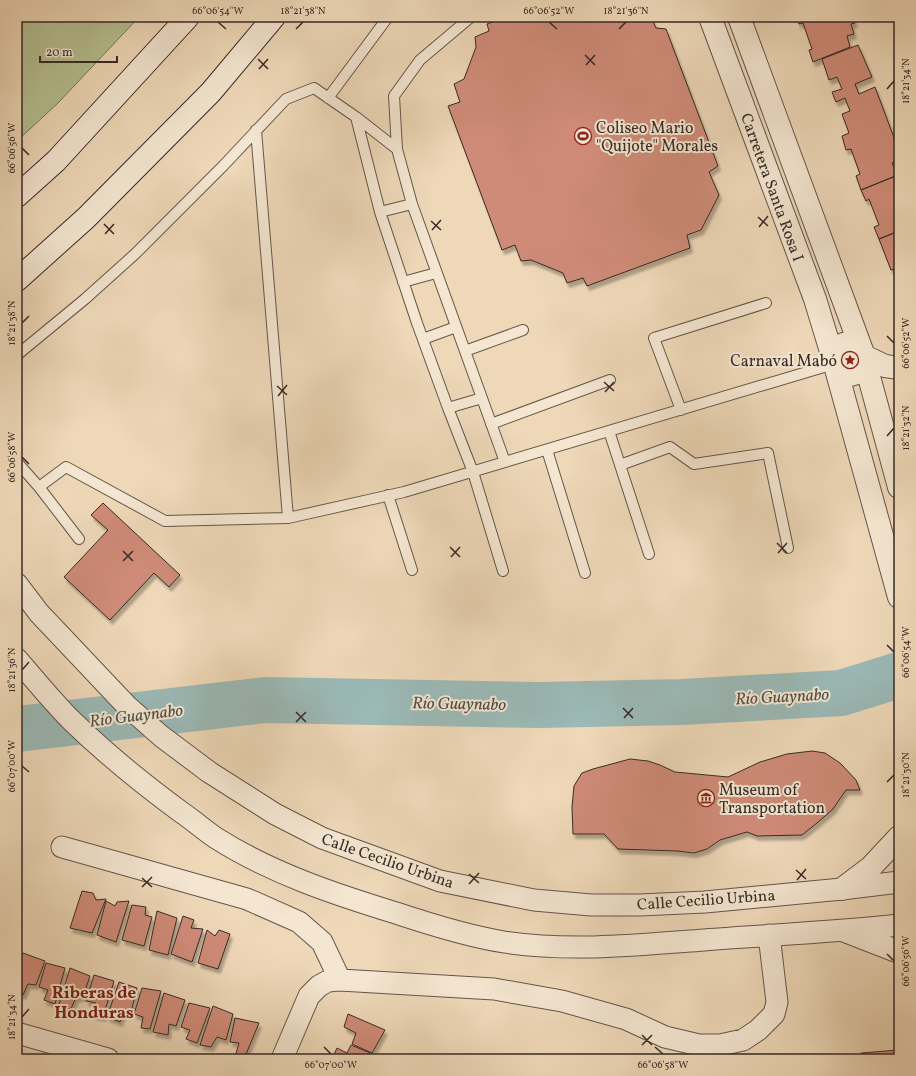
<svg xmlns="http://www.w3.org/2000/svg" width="916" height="1076" font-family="Vollkorn,serif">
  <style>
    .green { fill: #b5bf91; stroke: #76745b }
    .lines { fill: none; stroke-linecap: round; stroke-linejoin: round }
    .river { stroke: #9bb9b6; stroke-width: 46 }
    .building { fill: #cf8b78; stroke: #362a25; filter: url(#shadow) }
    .service-casing { stroke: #64564a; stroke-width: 12 }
    .minor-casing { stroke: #64564a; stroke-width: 23 }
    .tertiary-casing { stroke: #64564a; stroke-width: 24 }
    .secondary-casing { stroke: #362a25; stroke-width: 24 }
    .service { stroke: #f4e6d1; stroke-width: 10 }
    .minor { stroke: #f4e6d1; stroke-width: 21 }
    .tertiary { stroke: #f4e6d1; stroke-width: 22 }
    .secondary { stroke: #f4e6d1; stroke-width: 22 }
    .ticks { fill: none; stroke: #362a25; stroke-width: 1.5 }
    .labels { text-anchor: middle; stroke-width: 4; stroke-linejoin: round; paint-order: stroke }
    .poi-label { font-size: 16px; fill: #362a25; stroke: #f4e6d1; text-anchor: start }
    .street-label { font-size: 16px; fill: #362a25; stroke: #f4e6d1 }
    .water-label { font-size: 17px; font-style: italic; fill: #4f4e49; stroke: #f4e6d1 }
    .neighbourhood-label { font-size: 17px; font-weight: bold; fill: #7a1f14; stroke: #f4e6d1 }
    .neatline { fill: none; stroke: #362a25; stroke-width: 1.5 }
    .ticks-label { font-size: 10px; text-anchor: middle; fill: #362a25 }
  </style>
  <defs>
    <filter id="shadow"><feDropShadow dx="2.5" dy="4.5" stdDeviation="1" flood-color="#0004"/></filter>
  </defs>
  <rect width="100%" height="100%" fill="#eed8b8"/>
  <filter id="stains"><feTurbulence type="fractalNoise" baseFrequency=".005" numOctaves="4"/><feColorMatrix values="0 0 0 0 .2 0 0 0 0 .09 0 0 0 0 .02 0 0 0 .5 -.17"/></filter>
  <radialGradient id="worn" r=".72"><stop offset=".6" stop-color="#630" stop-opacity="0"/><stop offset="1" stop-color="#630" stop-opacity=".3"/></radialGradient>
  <path class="green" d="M17,17H139L58,103L17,141Z"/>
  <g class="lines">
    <path class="river" d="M17,729L265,700L540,705L682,702L841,693L899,675"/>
  </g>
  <path class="building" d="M505,17H651L656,28L666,29L718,166L709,172L719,195L701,230L687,235L690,248L587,286L583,278L567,283L563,273L531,260L521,261L515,245L502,250L448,106L460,102L454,84L464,79L476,47L475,37L489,31L487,24Z
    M796,17H853L855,23L851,24L854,34L847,36L850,47L813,62L809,50L812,49L803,23L799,24Z
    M858,45L872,77L855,84L859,94L875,87L896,143L899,142V160L892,163L898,175L861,190L856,176L860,174L851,149L846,150L842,136L849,133L842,114L850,111L845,98L836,102L832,92L842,89L837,77L829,80L822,59Z
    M898,175L899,231L879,239L874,227L879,225L869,199L866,201L861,190Z
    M899,231V273L898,268L891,270L879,239Z
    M103,503L180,575L169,587L154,573L110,620L64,577L108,530L91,515Z
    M812,751L825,753L840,763L856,780L860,790H846L833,809L817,823L802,835L757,836L747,832L720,840L707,849L694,853L677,851L618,849L604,834H573L572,807L574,786L582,773L593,769L630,759L648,761L660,765L675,772L728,777L760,762L787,754Z
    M82,891L93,893L96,900L106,899L92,933L70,928Z
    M106,901L115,906L117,902L129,901L116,942L97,935Z
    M132,905L146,907L145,915L152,917L144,946L122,940Z
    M157,911L177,918L168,955L149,950Z
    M183,916L194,920L191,928L203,929L192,962L171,954Z
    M207,930L215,936L219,930L230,934L218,969L198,963Z
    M23,953L45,961L36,985L28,984L23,995L17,993V970Z
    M46,963L65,968L55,1004L44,1000L48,990L39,987Z
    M70,968L90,976L83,997H76L71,1009L59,1004Z
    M94,975L114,981L103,1017L93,1015L96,1003L86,1001Z
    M119,982L137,988L131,1012L124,1011L120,1022L107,1017Z
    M142,988L161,991L150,1029L141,1028L143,1017L134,1014Z
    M164,993L185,1000L176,1026L169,1024L168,1035L153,1032Z
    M189,1003L210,1008L197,1043L186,1039L190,1030L181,1027Z
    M213,1006L233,1014L226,1040L217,1037L211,1047L200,1045Z
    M348,1014L385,1030L372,1053L352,1044L356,1033L344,1027Z
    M235,1018L259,1023L244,1059L235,1057L239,1043L230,1042Z
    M351,1045L370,1053L367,1059H332L337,1048L347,1053Z
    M898,1050V1059H861V1053Z"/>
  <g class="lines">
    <g class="service-casing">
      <path id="service" d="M471,17L420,60L394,96L397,149L412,204L505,462
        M328,98L388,17
        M356,117L380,212L417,323L448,408L473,472L503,571
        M256,130L288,518
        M380,212L412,204
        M403,282L436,273
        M423,339L456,327
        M465,351L523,330
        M17,355L85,299L135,254L223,166L286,99L314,88L356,117L397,149
        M448,408L482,398
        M681,410L654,338L766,303
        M491,424L610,380
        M609,431L649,554
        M547,450L585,573
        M17,462L39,487L66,467L165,521L288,518L404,492L834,364
        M620,465L670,447L694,464L768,453L788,548
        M39,487L79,539
        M388,495L412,570"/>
    </g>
    <g class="minor-casing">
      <path id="minor" d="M17,584L39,613L126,705L161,736L209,772L275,814L322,838L440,881L534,900L591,905H640L705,902L842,889L899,882
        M17,659C35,680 53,702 72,721C106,754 143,784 181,812C193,820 204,830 216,838C271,873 334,894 396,913C432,925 467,936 504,942C571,952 638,945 704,940C769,935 834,932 899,925
        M62,847L247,899L299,922L322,942L340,980
        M17,1033L108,1059
        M282,1059L309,996L319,986L328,981L340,980L494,989L562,1001L626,1019L665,1037L699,1045H720L743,1040L758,1030L774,1014L777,1002L769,935"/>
    </g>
    <g class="tertiary-casing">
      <path id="tertiary" d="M710,17L815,299L833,358
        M739,17L864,356C865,383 829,380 834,354C839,342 853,339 862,350
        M864,356L885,366L899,368
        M865,362L899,487
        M836,369L899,597
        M842,889L871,867L899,837
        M845,931L899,952"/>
    </g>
    <g class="secondary-casing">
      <path id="secondary" d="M17,196L56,161L188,17
        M17,280L86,218L211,92L274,17"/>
    </g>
    <use href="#service" class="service"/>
    <use href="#minor" class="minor"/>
    <use href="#tertiary" class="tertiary"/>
    <use href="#secondary" class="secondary"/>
  </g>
  <path class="ticks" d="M218,22L226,29M549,22L557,29M296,29L303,22M619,29L626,22M585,55L595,65M258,59L268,69M586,65L595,55M259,69L268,59M887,89L894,81M22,148L29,155M758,217L768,226M431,221L441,230M104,224L114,234M759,227L768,216M432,230L441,220M105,234L114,224M22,323L29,316M887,336L894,343M604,382L614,391M277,386L287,395M605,392L614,382M278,396L287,385M887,436L894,428M22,457L29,464M777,543L787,553M450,547L460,557M123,551L133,561M778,553L787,543M451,557L460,547M123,561L133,551M887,645L894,652M22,670L29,662M623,708L633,718M296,712L306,722M624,718L633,708M296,722L306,712M22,766L29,772M887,782L894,775M796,870L806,879M469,874L479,883M142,878L152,887M797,880L806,869M469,884L479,873M142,887L152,877M887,954L894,961M22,1017L29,1009M642,1035L652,1045M642,1045L652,1035M324,1047L331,1054M655,1047L663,1054"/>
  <defs>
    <g id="stadium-ring" transform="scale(0.9)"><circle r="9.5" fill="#f4e6d1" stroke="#8f2418" stroke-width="1.5"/><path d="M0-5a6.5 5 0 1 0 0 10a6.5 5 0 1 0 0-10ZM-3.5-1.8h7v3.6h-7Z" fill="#8f2418"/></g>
    <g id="sight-ring" transform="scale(0.9)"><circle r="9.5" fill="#f4e6d1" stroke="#8f2418" stroke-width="1.5"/><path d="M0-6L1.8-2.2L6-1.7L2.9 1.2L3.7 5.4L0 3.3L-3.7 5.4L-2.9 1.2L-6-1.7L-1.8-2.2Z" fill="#8f2418"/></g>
    <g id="museum-ring" transform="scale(0.9)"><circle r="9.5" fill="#f4e6d1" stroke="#8f2418" stroke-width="1.5"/><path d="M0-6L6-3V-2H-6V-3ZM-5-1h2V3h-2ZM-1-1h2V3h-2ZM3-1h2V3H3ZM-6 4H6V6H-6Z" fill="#8f2418"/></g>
  </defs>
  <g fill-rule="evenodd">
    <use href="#stadium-ring" x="583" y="136"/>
    <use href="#sight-ring" x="850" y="360"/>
    <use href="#museum-ring" x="706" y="798"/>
  </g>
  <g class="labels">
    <g class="poi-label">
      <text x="596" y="133">Coliseo Mario<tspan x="596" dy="18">"Quijote" Morales</tspan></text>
      <text x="837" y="366" text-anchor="end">Carnaval Mabó</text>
      <text x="719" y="795">Museum of<tspan x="719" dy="18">Transportation</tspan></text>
    </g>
    <g class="street-label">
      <text transform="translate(773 187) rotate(70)" y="6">Carretera Santa Rosa I</text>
      <text transform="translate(388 860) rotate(19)" y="6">Calle Cecilio Urbina</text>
      <text transform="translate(706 899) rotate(-4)" y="6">Calle Cecilio Urbina</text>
    </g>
    <g class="water-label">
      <text transform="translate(782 696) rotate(-3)" y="6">Río Guaynabo</text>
      <text transform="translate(459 703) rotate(1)" y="6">Río Guaynabo</text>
      <text transform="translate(136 715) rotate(-7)" y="6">Río Guaynabo</text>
    </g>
    <g class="neighbourhood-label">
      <text x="94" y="998">Riberas de<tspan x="94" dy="20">Honduras</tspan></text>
    </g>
  </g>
  <rect width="916" height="1076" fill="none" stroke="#eed8b8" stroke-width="44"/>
  <path d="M40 56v6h77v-6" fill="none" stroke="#362a25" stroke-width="2"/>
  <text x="46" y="56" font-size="12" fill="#362a25" stroke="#f4e6d1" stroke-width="3" paint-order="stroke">20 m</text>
  <rect x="22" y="22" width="872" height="1032" class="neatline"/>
  <g class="ticks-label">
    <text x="218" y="14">66°06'54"W</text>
    <text x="303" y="14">18°21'38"N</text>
    <text x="549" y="14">66°06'52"W</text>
    <text x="626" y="14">18°21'36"N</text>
    <text transform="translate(905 81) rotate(-90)" y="4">18°21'34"N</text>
    <text transform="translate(11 148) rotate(-90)" y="4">66°06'56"W</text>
    <text transform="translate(11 323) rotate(-90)" y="4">18°21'38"N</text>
    <text transform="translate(905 343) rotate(-90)" y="4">66°06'52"W</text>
    <text transform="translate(905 428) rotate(-90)" y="4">18°21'32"N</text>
    <text transform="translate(11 457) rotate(-90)" y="4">66°06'58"W</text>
    <text transform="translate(905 652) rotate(-90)" y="4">66°06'54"W</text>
    <text transform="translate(11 670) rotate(-90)" y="4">18°21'36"N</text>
    <text transform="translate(11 766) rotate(-90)" y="4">66°07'00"W</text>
    <text transform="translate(905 775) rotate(-90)" y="4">18°21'30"N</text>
    <text transform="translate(905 961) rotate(-90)" y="4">66°06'56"W</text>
    <text transform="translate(11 1017) rotate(-90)" y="4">18°21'34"N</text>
    <text x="331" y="1068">66°07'00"W</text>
    <text x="663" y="1068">66°06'58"W</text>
  </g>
  <rect width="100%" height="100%" filter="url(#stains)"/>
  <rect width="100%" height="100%" fill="url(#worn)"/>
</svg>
